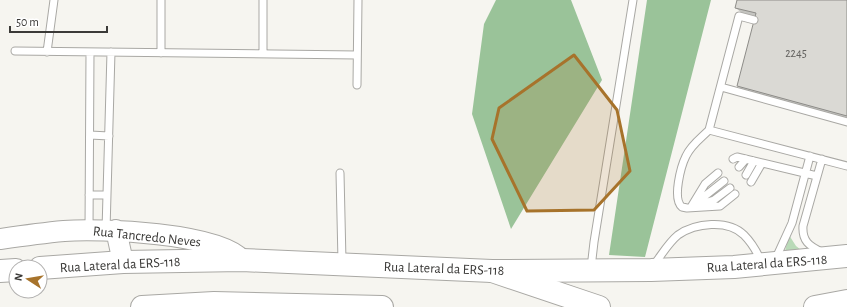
<svg xmlns="http://www.w3.org/2000/svg" width="847" height="307" font-family="'Alegreya Sans',sans-serif">
  <style>
    .green { fill: #b9dab8 }
    .forest { fill: #9ac399 }
    .shadow { fill: #0003 }
    .building { fill: #dad9d4; stroke: #8d8c88 }
    .lines { fill: none; stroke-linecap: round; stroke-linejoin: round }
    .lane-casing { stroke: #a9a8a4; stroke-width: 9 }
    .secondary-casing { stroke: #a9a8a4; stroke-width: 22 }
    .primary-casing { stroke: #a9a8a4; stroke-width: 24 }
    .highway-casing { stroke: #a9a8a4; stroke-width: 24 }
    .lane { stroke: #fff; stroke-width: 7 }
    .secondary { stroke: #fff; stroke-width: 20 }
    .primary { stroke: #fff; stroke-width: 22 }
    .highway { stroke: #fff; stroke-width: 22 }
    .marked { fill: #a7732b; fill-opacity: 0.2; stroke: #a7732b; stroke-width: 3; stroke-linejoin: round }
    .labels { text-anchor: middle; stroke-width: 3; stroke-linejoin: round; paint-order: stroke }
    .number-label { font-size: 12px; fill: #63625f }
    .street-label { font-size: 14px; fill: #3b3a38; stroke: #fff }
  </style>
  <rect width="100%" height="100%" fill="#f6f5f0"/>
  <path class="green" d="M789,235L796,246L805,253L784,255Z"/>
  <path class="forest" d="M496,0H571L602,80L511,229L472,114L484,24Z
    M647,0H711L645,257L609,255Z"/>
  <path class="shadow" d="M738,0H847V122L746,95L738,86L755,19L745,16L736,8Z"/>
  <path class="building" d="M737,0H847V116L737,86L756,13L735,8Z"/>
  <g class="lines">
    <g class="lane-casing">
      <path id="lane" d="M754,20L739,16L709,130L847,166
        M15,51L357,55
        M47,52L54,0
        M161,53V0
        M263,54V0
        M357,85L358,0
        M721,87L847,122
        M709,130C701,138 691,145 686,156C681,166 672,199 682,207L687,208L720,206L735,194
        M90,135L109,136
        M733,159L737,157L817,176
        M822,159L803,226C802,241 809,246 822,252
        M739,167L746,159
        M340,173L342,261
        M746,175L754,161
        M751,182L762,163
        M89,195H107
        M696,203L724,181
        M701,204L714,200L730,188
        M691,207L705,184L718,173
        M89,230L90,52
        M106,230L111,52
        M776,258L792,223L810,156
        M653,266C661,256 668,243 678,235C695,223 728,219 744,235C752,243 757,252 761,261
        M591,268L594,242L633,0"/>
    </g>
    <g class="secondary-casing">
      <path id="secondary" d="M116,230L123,262
        M0,239C21,236 43,233 64,231C100,228 219,233 242,260"/>
    </g>
    <g class="primary-casing">
      <path id="primary" d="M40,268L123,262L242,260L492,271L651,270L734,267L847,256
        M0,271L16,270"/>
    </g>
    <g class="highway-casing">
      <path id="highway" d="M492,271L599,307
        M142,307L214,303L382,307
        M815,307L847,301"/>
    </g>
    <use href="#lane" class="lane"/>
    <use href="#secondary" class="secondary"/>
    <use href="#primary" class="primary"/>
    <use href="#highway" class="highway"/>
  </g>
  <path class="marked" d="M574,55L617,110L630,171L594,210L527,211L492,139L499,108Z"/>
  <g class="labels">
    <g class="number-label">
      <text x="796" y="57">2245</text>
    </g>
    <g class="street-label">
      <text transform="translate(147 236) rotate(6)" y="5">Rua Tancredo Neves</text>
      <text transform="translate(767 263) rotate(-4)" y="5">Rua Lateral da ERS-118</text>
      <text transform="translate(120 264) rotate(-3)" y="5">Rua Lateral da ERS-118</text>
      <text transform="translate(444 268) rotate(2)" y="5">Rua Lateral da ERS-118</text>
    </g>
  </g>
  <g transform="translate(28 279) rotate(282)"><circle r="19" fill="#ffffff" stroke="#b1b0af"/>
  <path d="M0-3L7 15L0 10L-7 15Z" fill="#a7732b"/>
  <text y="-6" font-size="11" font-weight="bold" text-anchor="middle" fill="#3b3a38">N</text>
  </g>
  <path d="M10 26v6h97v-6" fill="none" stroke="#3b3a38" stroke-width="2"/>
  <text x="16" y="26" font-size="12" fill="#3b3a38" stroke="#ffffff" stroke-width="3" paint-order="stroke">50 m</text>
</svg>
